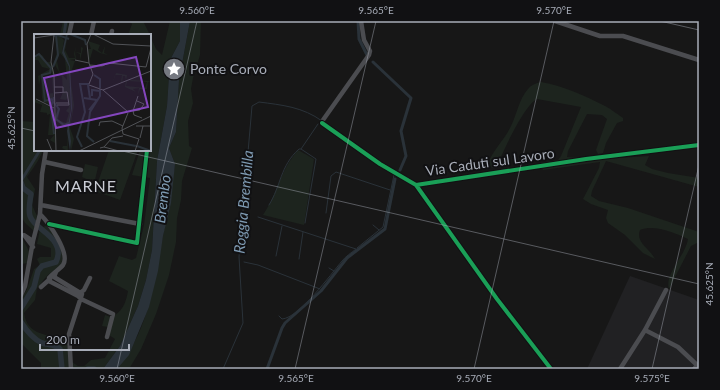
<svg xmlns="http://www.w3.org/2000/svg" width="720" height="390" font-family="Lato,sans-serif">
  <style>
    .built { fill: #212123 }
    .green { fill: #1d241e }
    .water { fill: #2a3239 }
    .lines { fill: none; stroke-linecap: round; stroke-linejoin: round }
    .stream { stroke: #2a3239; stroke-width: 1 }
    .canal { stroke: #2a3239; stroke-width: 3 }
    .river { stroke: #2a3239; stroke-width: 5.5 }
    .minor { stroke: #4b4c50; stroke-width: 4.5 }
    .cycleway-casing { stroke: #111113; stroke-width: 6 }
    .cycleway { stroke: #1a9f57; stroke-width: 4 }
    .ticks { fill: none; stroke: #a8adb8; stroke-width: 1; stroke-opacity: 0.45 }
    .labels { text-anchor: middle; stroke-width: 4; stroke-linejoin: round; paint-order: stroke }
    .poi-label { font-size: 14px; fill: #a8adb8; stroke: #111113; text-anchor: start }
    .street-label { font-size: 14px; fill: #a8adb8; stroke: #111113 }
    .water-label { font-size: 15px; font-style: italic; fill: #7f9bb3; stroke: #111113 }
    .quarter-label { font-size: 16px; letter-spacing: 1px; fill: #c9ccd4; stroke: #111113 }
    .inset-river { fill: none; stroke: #2a3239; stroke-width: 2 }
    .inset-road { fill: none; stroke: #515357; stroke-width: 1 }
    .view { fill: #8446be; fill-opacity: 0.15; stroke: #8446be; stroke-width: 2 }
    .inset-edge { fill: none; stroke: #a8adb8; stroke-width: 2 }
    .neatline { fill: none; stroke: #a8adb8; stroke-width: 1.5 }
    .ticks-label { font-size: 10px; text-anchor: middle; fill: #a8adb8 }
  </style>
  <rect width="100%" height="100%" fill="#171717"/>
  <path class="built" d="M630,276L699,300V369H587Z"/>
  <path class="green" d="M63,21H69L66,35H60Z
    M130,21H143L150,35H128L132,24Z
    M170,21H180V41L170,60L167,106L157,161L152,250L146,280L138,306L120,346L103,369H41V363L21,343V299L27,289L34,269L40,265L37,259L40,257H51V248L37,244L40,229L47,225C54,234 67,251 61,264C58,270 51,272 47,276C43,280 41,284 37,288L35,300L24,313C27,335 47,335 65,339L72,362L78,366H84L91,360L105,358L115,339L109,335L114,316C124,309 126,301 128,291L109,281L119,256L132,260L136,258L144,225L150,178L132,175L140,150H150V36L156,49L162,55Z
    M190,21H201L200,55L193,78L191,89L193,103L188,121L189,146L192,148L182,181L181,200L177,218L176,242L169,275L156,314L141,349L129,369H117C149,329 154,284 163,236C167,212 172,188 175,164L169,148L176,132L179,80Z
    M541,82C564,86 585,96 605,106C611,109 617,114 623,118V121L617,123L606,143L603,153L598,154L596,150L607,119L602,115L587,114L568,151L567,157L602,159L649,156L645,165L652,169L668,173L699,178V187L606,161L592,191L591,196L599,201L628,208L699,232V242L691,246L669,289C664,274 686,255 688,239C675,233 654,224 640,230C635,242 650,249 655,259L643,253L625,235L608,223L606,218L608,210L591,204L583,199L599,168L600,162L543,170L540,163L558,160L561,156L581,107L537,99C524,105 502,154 496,168H492L488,163C494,149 505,139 511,126C517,114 519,99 528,89C531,85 536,83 541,82Z
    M21,121L35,122V150H43C39,161 33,168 27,177L35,189L32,205L37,216L34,231L25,223L21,216Z
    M109,150H138L120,200L95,191Z
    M298,150L314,159L304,225L263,215C278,192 280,171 298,150Z
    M85,164L98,167L95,180L91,179V181L82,177Z
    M21,236L29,251L27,263L22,264Z
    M105,315L111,317L108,327L102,326Z"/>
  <path class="water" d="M180,21H190L179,80L176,132L169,148L175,164L171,203L163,236L158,271L149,307L129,355L117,369H103L120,346L138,306L146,280L152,250L157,161L167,106L170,60L180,41Z"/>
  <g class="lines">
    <path class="stream" d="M269,205C281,186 280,166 299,149H301
      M326,213L331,176L336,172L390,190
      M258,217L356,249C351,253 346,256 342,261C331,274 299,318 282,319L279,316
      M305,223L316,159L301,149L318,124
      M373,225L379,230
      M357,248L383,227L394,175
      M276,256L282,226
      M299,259L303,232
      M244,262L258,265L320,289
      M329,268L334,271
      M223,369L243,323L239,257L252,106L259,102C282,105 303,107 322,121"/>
    <path class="canal" d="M358,21L359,39L367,55
      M64,35L66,21
      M373,62L411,98L401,131L406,156L400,170
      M21,181L40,150
      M267,369L282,328L285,323L321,291L347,258L385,229L395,179"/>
    <path class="river" d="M21,182L23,188L31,194C30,201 28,210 30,216C34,230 67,238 56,262L42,266L38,271L34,287L21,308
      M21,322C26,330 33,339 42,343C49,345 55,345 60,349L62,369
      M88,369H94"/>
    <path class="minor" d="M555,21L600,36H623L699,60
      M69,35L72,21
      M91,35L94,21
      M111,35L112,31
      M323,120L369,55L370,51L364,40L361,21
      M322,123L380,164L416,185L497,299L551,369
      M45,162L81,170
      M416,185L586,159L699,145
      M41,205L140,224
      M40,214C48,222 71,253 63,265C59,270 53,273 49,278V281L78,296L81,299L113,314L107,337
      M49,224L137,243L147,150
      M33,247L24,235L33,241
      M56,272L54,277L82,294L69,334L71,369
      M41,287L50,279
      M80,293L84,290L90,278
      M21,295L25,286L33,241L40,214L42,174L46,150
      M645,330L678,347L697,365L694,369
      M620,369L645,330L666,290"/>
    <g class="cycleway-casing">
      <path id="cycleway" d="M322,123L380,164L416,185L497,299L551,369
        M416,185L586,159L699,145
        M49,224L137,243L147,150"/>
    </g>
    <use href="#cycleway" class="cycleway"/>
  </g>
  <path class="ticks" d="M660,21L699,30M21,128L35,131M118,150L699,284M117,369L197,21M295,369L376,21M474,369L554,21M652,369L699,165"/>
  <defs>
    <g id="sight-disc" transform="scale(1.15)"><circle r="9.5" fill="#757880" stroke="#111113"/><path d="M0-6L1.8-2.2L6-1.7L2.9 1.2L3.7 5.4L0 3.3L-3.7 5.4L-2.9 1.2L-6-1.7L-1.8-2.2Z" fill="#fff"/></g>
  </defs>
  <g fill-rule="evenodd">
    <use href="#sight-disc" x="174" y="69"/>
  </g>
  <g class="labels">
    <g class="poi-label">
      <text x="190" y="74">Ponte Corvo</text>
    </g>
    <g class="street-label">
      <text transform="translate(490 162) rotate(-8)" y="5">Via Caduti sul Lavoro</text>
    </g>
    <g class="water-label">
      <text transform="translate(163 199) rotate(-83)" y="5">Brembo</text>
      <text transform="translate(244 202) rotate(-85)" y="5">Roggia Brembilla</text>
    </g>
    <g class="quarter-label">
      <text x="86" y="192">MARNE</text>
    </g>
  </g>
  <g transform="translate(34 34)">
    <rect width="117" height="117" fill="#171717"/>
    <path d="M34,0L31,16L35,24H41L40,20L42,12L41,18L47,19V13L49,14L46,26V20L41,18L42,25L36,26L41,27L36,41L40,71L36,94L40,105L37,117L35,94L38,79L35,42L36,33L30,17ZM25,1L30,6L28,19L35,33L37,76L33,97L34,117L28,114L29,112H33V90L29,92L21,86L23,72L26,75L24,86L32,89L35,79L32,77L35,73L34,63L32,66L26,65L29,58L28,43L21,31L19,32L23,18L21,2ZM26,19L31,25L33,46L25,37L23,27ZM54,7L66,11L64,16L68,19L71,12L70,19L74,21L66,19L59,15L55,28L54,15H57ZM4,19L9,22L11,28H17L19,34L20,72L9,68L8,64L7,43L5,51L4,42L16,35L8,33L4,26H0ZM18,39L19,59L13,60L9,42ZM82,39L93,41L92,46L91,42H89L88,48L98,46L117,47L114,48L113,55H106L104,61L105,54L99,55L102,58L91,53L92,48H87L88,41H81L78,51ZM93,47L113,48L111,54L92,52ZM0,65L20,75L21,109L16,106L20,101H14L16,80L13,81V98V79L6,78L8,71L0,68Z" fill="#1d241e" fill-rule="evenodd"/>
    <path d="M32,0H34L30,17L36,32L38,74L35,94L37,107L36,117L33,97L37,76L35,33L28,19Z" fill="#2a3239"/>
    <path class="inset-river" d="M36,0L51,6L52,11M19,2L24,1L35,5M0,23L5,20L17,34L16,39L8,41L11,67L17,65L25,75L22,85L30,91L35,89M19,33L24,21L22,1M60,41L66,45V54M54,51L56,64M58,62V56L66,57M20,63L17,72L20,100M50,64L63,66L55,76M76,107L102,112M60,108L53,102L56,78L66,62V55M103,112L117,117M48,113L43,103L51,78L46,50H55"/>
    <path class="inset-road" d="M59,0L79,10L117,12M20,1L17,28L20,41M0,4L20,1M41,26L55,29M55,31L68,32L75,29L112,33M112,33L117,14M20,42L22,117M55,50L59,40L55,29L53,10L57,0M55,51L69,56L94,78M20,53H29V58M69,56L117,37M20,59L33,58L35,71H23M2,65L20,74M22,69H35M99,77L100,81L108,84M99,77L106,76L110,70L103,67M99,77L104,62M94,79L88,94L89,100L105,105M65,92L66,88L78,87L89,92M102,92H117M106,104L109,92M13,105L18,117M70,113L85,117M66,114L70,113L78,104L89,102M45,117L117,82M101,117L105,105"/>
    <path class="view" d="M102,23L114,73L22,94L10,44Z"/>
    <rect width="117" height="117" class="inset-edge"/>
  </g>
  <rect width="720" height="390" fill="none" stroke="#111113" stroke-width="44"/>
  <path d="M40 344v6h89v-6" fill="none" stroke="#a8adb8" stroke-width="2"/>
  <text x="46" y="344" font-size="12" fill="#a8adb8" stroke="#111113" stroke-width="3" paint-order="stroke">200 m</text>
  <rect x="22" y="22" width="676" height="346" class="neatline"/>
  <g class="ticks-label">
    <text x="197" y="14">9.560°E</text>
    <text x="376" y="14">9.565°E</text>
    <text x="554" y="14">9.570°E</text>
    <text transform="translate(11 128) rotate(-90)" y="4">45.625°N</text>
    <text transform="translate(709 284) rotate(-90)" y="4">45.625°N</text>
    <text x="117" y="382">9.560°E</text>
    <text x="296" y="382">9.565°E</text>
    <text x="474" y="382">9.570°E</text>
    <text x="652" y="382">9.575°E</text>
  </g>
</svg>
